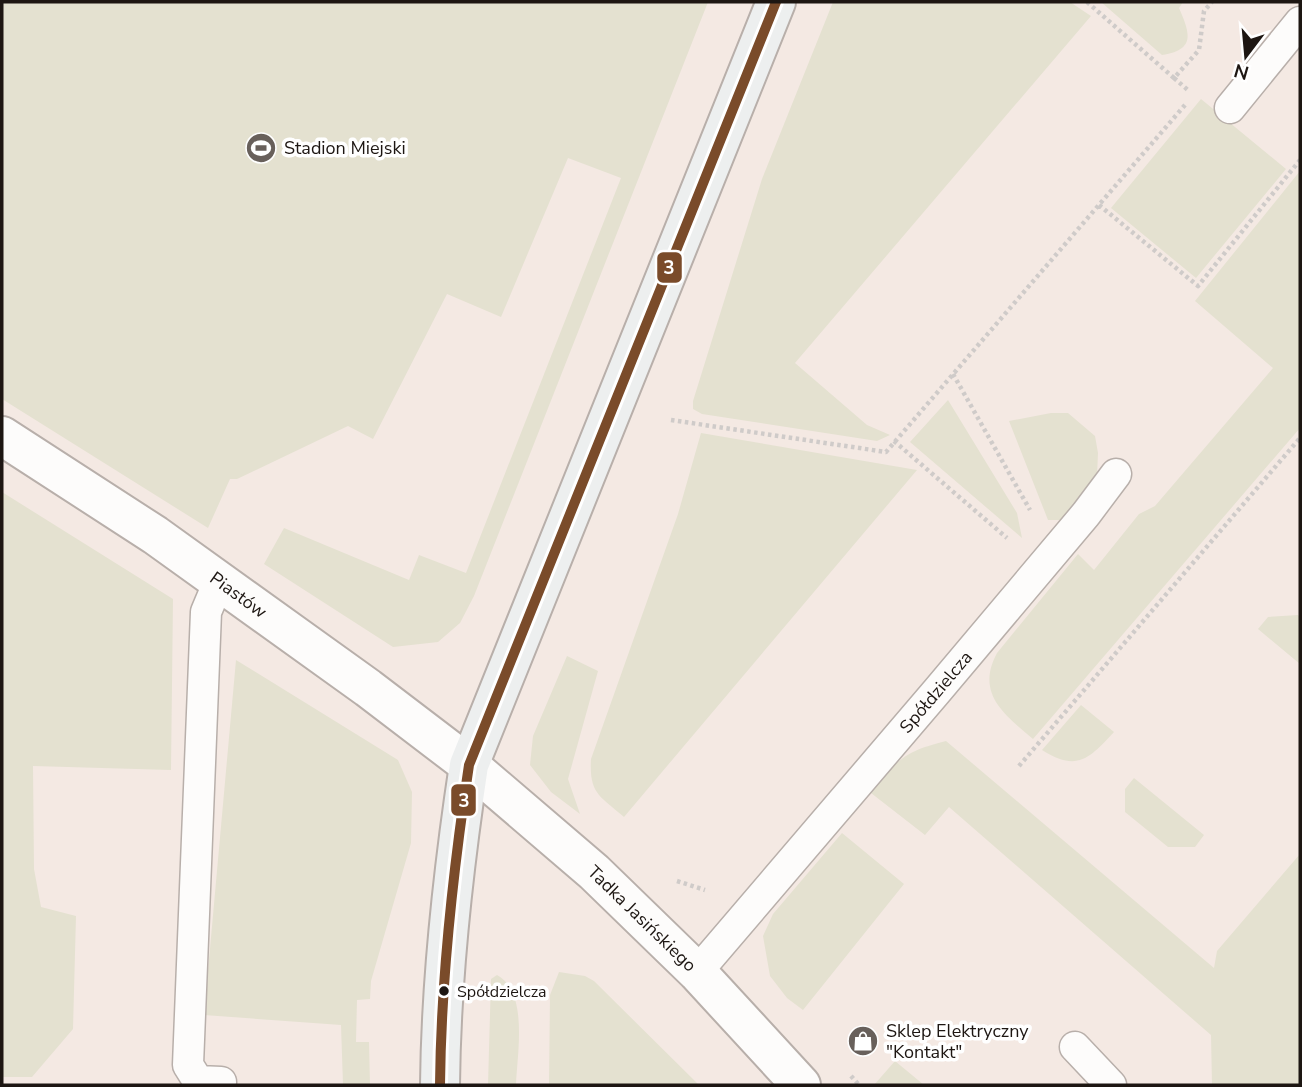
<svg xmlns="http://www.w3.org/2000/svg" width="1302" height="1087" font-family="'Nunito Sans',sans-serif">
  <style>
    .green { fill: #e4e1d0 }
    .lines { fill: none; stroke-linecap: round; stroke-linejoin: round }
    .lane-casing { stroke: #b8afaa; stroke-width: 33 }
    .street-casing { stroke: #b8afaa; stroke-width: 42 }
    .secondary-casing { stroke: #b8afaa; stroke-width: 42 }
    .path { stroke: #cfcbc9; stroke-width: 4.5; stroke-dasharray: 3.5 3.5; stroke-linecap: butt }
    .lane { stroke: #fdfcfb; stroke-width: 30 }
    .street { stroke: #fdfcfb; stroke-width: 38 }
    .secondary { stroke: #edefef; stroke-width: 38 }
    .bus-1-casing { stroke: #fff; stroke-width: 16 }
    .bus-1 { stroke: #7a4b2a; stroke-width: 10 }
    .bus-dot { fill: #1d1612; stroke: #fff; stroke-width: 2.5 }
    .labels { text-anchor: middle; stroke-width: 7; stroke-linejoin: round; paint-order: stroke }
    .bus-label { font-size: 16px; fill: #1d1612; stroke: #fff; text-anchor: start }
    .poi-label { font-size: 18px; fill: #1d1612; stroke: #fff; text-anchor: start }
    .street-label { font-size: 18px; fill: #1d1612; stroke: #fff }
    .line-badge { stroke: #fff; stroke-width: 2.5 }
    .badge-label { font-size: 19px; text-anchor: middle; font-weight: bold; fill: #fff }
  </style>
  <rect width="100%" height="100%" fill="#f4e9e3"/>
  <path class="green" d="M2,2H708L474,596L460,623L438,642L393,647L264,564L284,528L409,580L419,555L466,573L621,178L568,158L501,317L447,294L373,439L348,426L237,479H230L208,528L2,399Z
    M833,2H1070L1091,16L795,363L867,425L890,435L877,441L702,414L693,409V401L762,179Z
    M1101,2H1183L1179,8C1190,33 1196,50 1162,55Z
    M1201,99L1286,169L1196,278L1111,208Z
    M1300,171V428L1033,739C1005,715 975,694 997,653L1078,554L1094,570L1139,514L1155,506L1273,368L1195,301Z
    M948,400L1017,513L1022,538L910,442Z
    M1051,413H1068L1095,436L1098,453L1097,476L1065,520H1048L1009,421Z
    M701,433L917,470L624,817C600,796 589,794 591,759L678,514Z
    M2,492L173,599L171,770L33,766L34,869L41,907L76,916L73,1029L32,1077H2Z
    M1298,615L1300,617V664L1258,629L1268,617Z
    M567,656L598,671L568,779L580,814L551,792L530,765L533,736Z
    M236,660L398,760L412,792L411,843L371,981L370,999L357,1000L356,1042H369L370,1085H343L341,1025L204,1015Z
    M1081,705L1114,732C1089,759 1077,772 1042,750Z
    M946,741L1214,968L1217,951L1300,854V1085H1212L1211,1035L949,807L925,835L871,793C898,759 903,752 946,741Z
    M1134,778L1204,835L1195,847H1168L1125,812V789Z
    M842,833L904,884L803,1010L787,998L770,976L763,936L773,914Z
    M559,972L585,976L594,981L699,1085H549L550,995Z
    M497,975C529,992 517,1055 516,1085H488L491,979Z
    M895,1061L924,1085H874Z"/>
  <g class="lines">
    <g class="lane-casing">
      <g id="lane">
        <path d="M1230,108L1300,22"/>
        <path d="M219,581L206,612L188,1065L198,1081L221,1082"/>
        <path id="s1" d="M697,972L937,691L1086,514L1116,474"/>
        <path d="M1075,1047L1111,1085"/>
      </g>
    </g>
    <g class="street-casing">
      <g id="street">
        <path id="s2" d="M2,436L155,535L368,688L469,765L594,872L697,972L801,1085"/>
      </g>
    </g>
    <g class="secondary-casing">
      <path id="secondary" d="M440,1085C441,977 453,871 469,765L776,2"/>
    </g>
    <path class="path" d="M1087,2L1174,78L1199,50L1204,11L1212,2
      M1174,78L1189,91
      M1099,205L1198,286L1300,160
      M953,374L1030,510
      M671,420L886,452L1185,105
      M894,441L1007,538
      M1019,766L1300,438
      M677,881L705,890
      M851,1076L859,1085"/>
    <use href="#lane" class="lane"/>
    <use href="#street" class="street"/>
    <use href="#secondary" class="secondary"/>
    <g class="bus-1-casing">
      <path id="bus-1" d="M440,1085C441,977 453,871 469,765L776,2"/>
    </g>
    <use href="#bus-1" class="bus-1"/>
  </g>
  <defs>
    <g id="stadium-disc" transform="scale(1.575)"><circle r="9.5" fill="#68605b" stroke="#fff"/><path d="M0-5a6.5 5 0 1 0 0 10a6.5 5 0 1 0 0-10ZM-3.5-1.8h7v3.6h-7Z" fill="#fff"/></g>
    <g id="shop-disc" transform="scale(1.575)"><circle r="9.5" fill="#68605b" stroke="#fff"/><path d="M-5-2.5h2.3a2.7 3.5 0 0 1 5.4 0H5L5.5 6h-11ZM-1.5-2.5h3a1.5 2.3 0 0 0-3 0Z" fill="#fff"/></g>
  </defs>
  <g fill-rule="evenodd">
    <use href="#stadium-disc" x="261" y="148"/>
    <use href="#shop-disc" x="863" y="1041"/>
  </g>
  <circle class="bus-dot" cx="444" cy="991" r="6"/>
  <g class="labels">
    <g class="bus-label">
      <text x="457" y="997">Spółdzielcza</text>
    </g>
    <g class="poi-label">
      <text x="284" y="154">Stadion Miejski</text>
      <text x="886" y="1037">Sklep Elektryczny<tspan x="886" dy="21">"Kontakt"</tspan></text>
    </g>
    <g class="street-label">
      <text dy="6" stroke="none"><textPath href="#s2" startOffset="285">Piastów</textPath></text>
      <text dy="6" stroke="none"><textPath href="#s1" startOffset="368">Spółdzielcza</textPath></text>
      <text dy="6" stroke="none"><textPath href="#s2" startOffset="803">Tadka Jasińskiego</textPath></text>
    </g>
  </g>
  <g class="line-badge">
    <rect x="656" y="251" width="27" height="33" rx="7" fill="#7a4b2a"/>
    <rect x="450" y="783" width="27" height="34" rx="7" fill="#7a4b2a"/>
  </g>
  <g class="badge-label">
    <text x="669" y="274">3</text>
    <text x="464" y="807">3</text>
  </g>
  <rect width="1302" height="1087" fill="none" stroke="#1d1612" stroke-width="7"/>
  <g transform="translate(1246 56) rotate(196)" stroke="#ffffff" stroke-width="5" paint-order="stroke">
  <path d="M0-5L12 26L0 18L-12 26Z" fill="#1d1612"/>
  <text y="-10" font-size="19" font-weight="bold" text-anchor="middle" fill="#1d1612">N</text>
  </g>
</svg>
